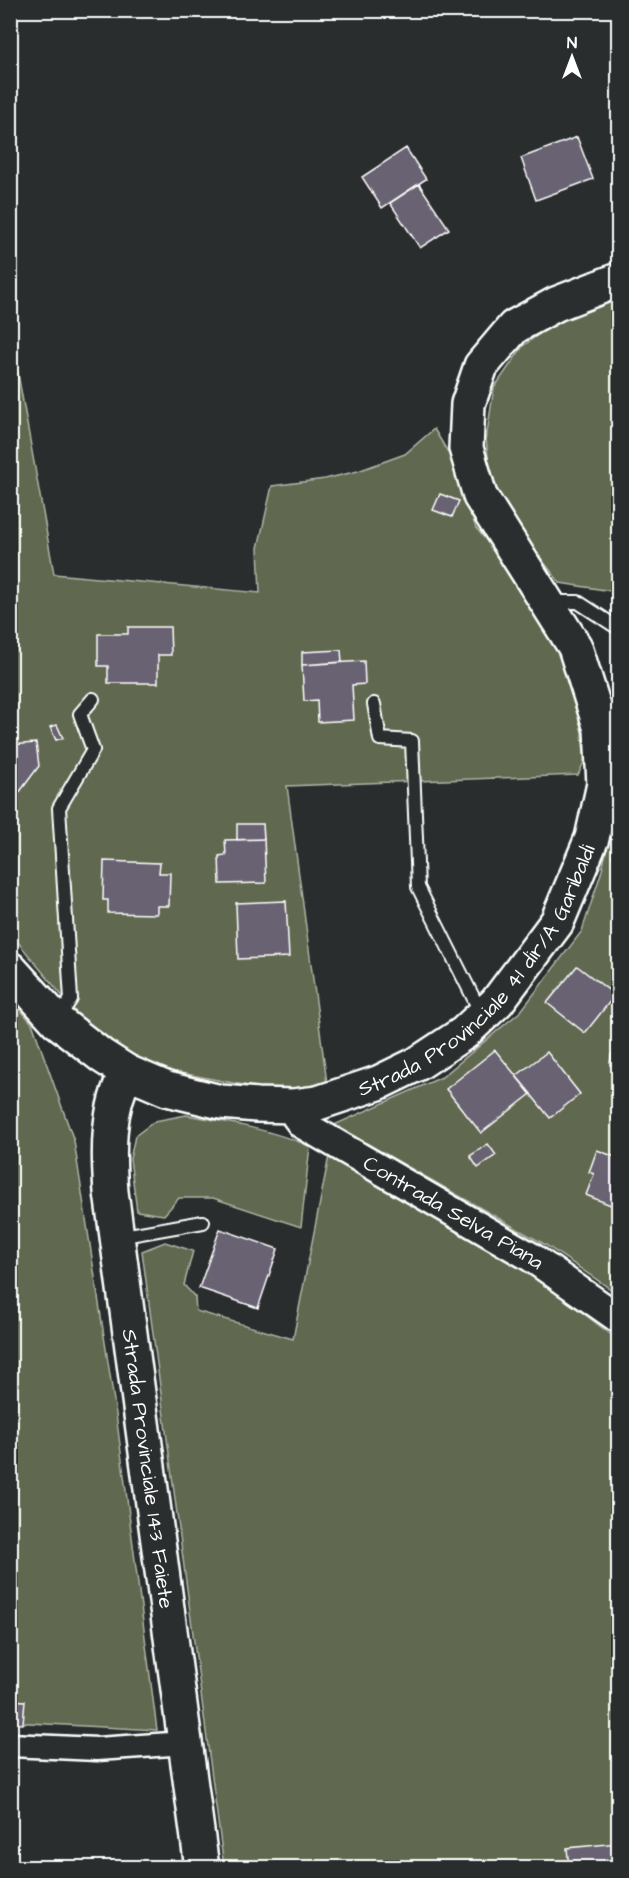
<svg xmlns="http://www.w3.org/2000/svg" width="629" height="1878" font-family="'Architects Daughter',sans-serif">
  <style>
    .green { fill: #60694f; stroke: #b0b4a7; stroke-width: 1.5 }
    .building { fill: #696272; stroke: #fff; stroke-width: 1.5 }
    .lines { fill: none; stroke-linecap: round; stroke-linejoin: round }
    .service-casing { stroke: #fff; stroke-width: 16 }
    .minor-casing { stroke: #fff; stroke-width: 27 }
    .tertiary-casing { stroke: #fff; stroke-width: 33 }
    .secondary-casing { stroke: #fff; stroke-width: 38 }
    .service { stroke: #2a2d2e; stroke-width: 12 }
    .minor { stroke: #2a2d2e; stroke-width: 22 }
    .tertiary { stroke: #2a2d2e; stroke-width: 28 }
    .secondary { stroke: #2a2d2e; stroke-width: 33 }
    .labels { text-anchor: middle; stroke-width: 4.5; stroke-linejoin: round; paint-order: stroke }
    .street-label { font-size: 21px; fill: #fff; stroke: #2a2d2e }
  </style>
  <rect width="100%" height="100%" fill="#2a2d2e"/>
  <filter id="ink" filterUnits="userSpaceOnUse"><feTurbulence type="fractalNoise" baseFrequency=".0167" numOctaves="2"/><feDisplacementMap in="SourceGraphic" scale="12" xChannelSelector="R" yChannelSelector="G"/><feConvolveMatrix kernelMatrix="1 2 1 2 8 2 1 2 1" color-interpolation-filters="sRGB"/></filter>
  <g filter="url(#ink)">
    <path class="green" d="M618,298V592L560,583L526,539L491,483L486,439L494,388L523,346L562,317Z
      M10,329L54,574L260,593L258,548L272,486L325,479L358,471L405,454L434,429L451,457L476,528L514,575L550,632L577,692L585,760L578,775L287,786L327,1083L274,1091L140,1065L98,1039L11,934Z
      M618,797V1294L544,1244L334,1125L442,1077L521,1011L582,931L602,870Z
      M10,998L32,1023L74,1141L116,1414L157,1730L11,1722Z
      M186,1115C229,1122 270,1130 310,1146L301,1227L213,1198H179L164,1215L137,1211L130,1159L135,1136L155,1121Z
      M329,1156L527,1270L618,1340V1867H224L142,1251L165,1242L193,1251L184,1285L195,1297L196,1311L293,1339Z"/>
    <path class="building" d="M577,137L593,179L536,200L521,158Z
      M406,148L426,179L382,208L362,177Z
      M419,184L449,229L420,248L390,203Z
      M440,494L459,501L452,517L433,510Z
      M128,627H170L171,655H158V683H108V666H98V634H128Z
      M341,650L342,662L302,665V652Z
      M364,661L365,684L352,685L354,720L318,722L317,700L304,701L302,665Z
      M57,725L63,738L56,740L50,727Z
      M36,743L39,766L13,801L10,799V745Z
      M237,824H263L264,839L237,840Z
      M618,838V871L612,856Z
      M264,839L266,883L220,884L219,856L226,855L225,840Z
      M104,861L160,863L159,873H170L169,906H157V914L108,913V900H103Z
      M286,901L289,957L238,959L236,903Z
      M577,966L615,995L585,1033L547,1003Z
      M618,1046V1069L617,1070L610,1065L611,1055Z
      M495,1050L531,1094L481,1133L446,1089Z
      M547,1052L580,1094L550,1118L516,1076Z
      M488,1144L496,1155L478,1168L470,1156Z
      M597,1150L618,1158V1208L586,1195L594,1174L589,1172Z
      M220,1229L278,1249L258,1308L199,1288Z
      M10,1700L25,1701L23,1724L10,1723Z
      M618,1843V1868H569L567,1848Z"/>
    <g class="lines">
      <g class="service-casing">
        <path id="service" d="M550,602H578L618,628
          M374,704L380,739L412,741L418,887L481,1013
          M57,1020L71,999L59,808L93,750L80,714L93,699
          M118,1237L203,1222"/>
      </g>
      <g class="minor-casing">
        <path id="minor" d="M10,1745L97,1749L186,1743"/>
      </g>
      <g class="tertiary-casing">
        <g id="tertiary">
          <path id="s1" d="M293,1106L296,1116L302,1124L531,1257L618,1318"/>
        </g>
      </g>
      <g class="secondary-casing">
        <g id="secondary">
          <path id="s2" d="M10,969L57,1021L102,1056L127,1072L167,1089L221,1102L257,1105L293,1106L318,1103L378,1083L417,1064L464,1033L497,1002L557,922L592,838L604,784L601,729L575,647L480,496L466,448L468,404L481,366L514,327L556,304L618,280"/>
          <path id="s3" d="M127,1072C107,1108 108,1152 111,1192L202,1868"/>
        </g>
      </g>
      <use href="#service" class="service"/>
      <use href="#minor" class="minor"/>
      <use href="#tertiary" class="tertiary"/>
      <use href="#secondary" class="secondary"/>
    </g>
  </g>
  <g class="labels">
    <g class="street-label">
      <text dy="7" stroke="none"><textPath href="#s2" startOffset="570">Strada Provinciale 41 dir/A Garibaldi</textPath></text>
      <text dy="7" stroke="none"><textPath href="#s1" startOffset="196">Contrada Selva Piana</textPath></text>
      <text dy="7" stroke="none"><textPath href="#s3" startOffset="402">Strada Provinciale 143 Faiete</textPath></text>
    </g>
  </g>
  <rect width="629" height="1878" fill="none" stroke="#2a2d2e" stroke-width="36"/>
  <rect x="18" y="18" width="593" height="1842" fill="none" stroke="#fff" stroke-width="2" filter="url(#ink)"/>
  <g transform="translate(572 57)" stroke="#2a2d2e" stroke-width="4.5" paint-order="stroke">
  <path d="M0-4.5L10 22L0 15L-10 22Z" fill="#ffffff"/>
  <text y="-9" font-size="16" font-weight="bold" text-anchor="middle" fill="#ffffff">N</text>
  </g>
</svg>
